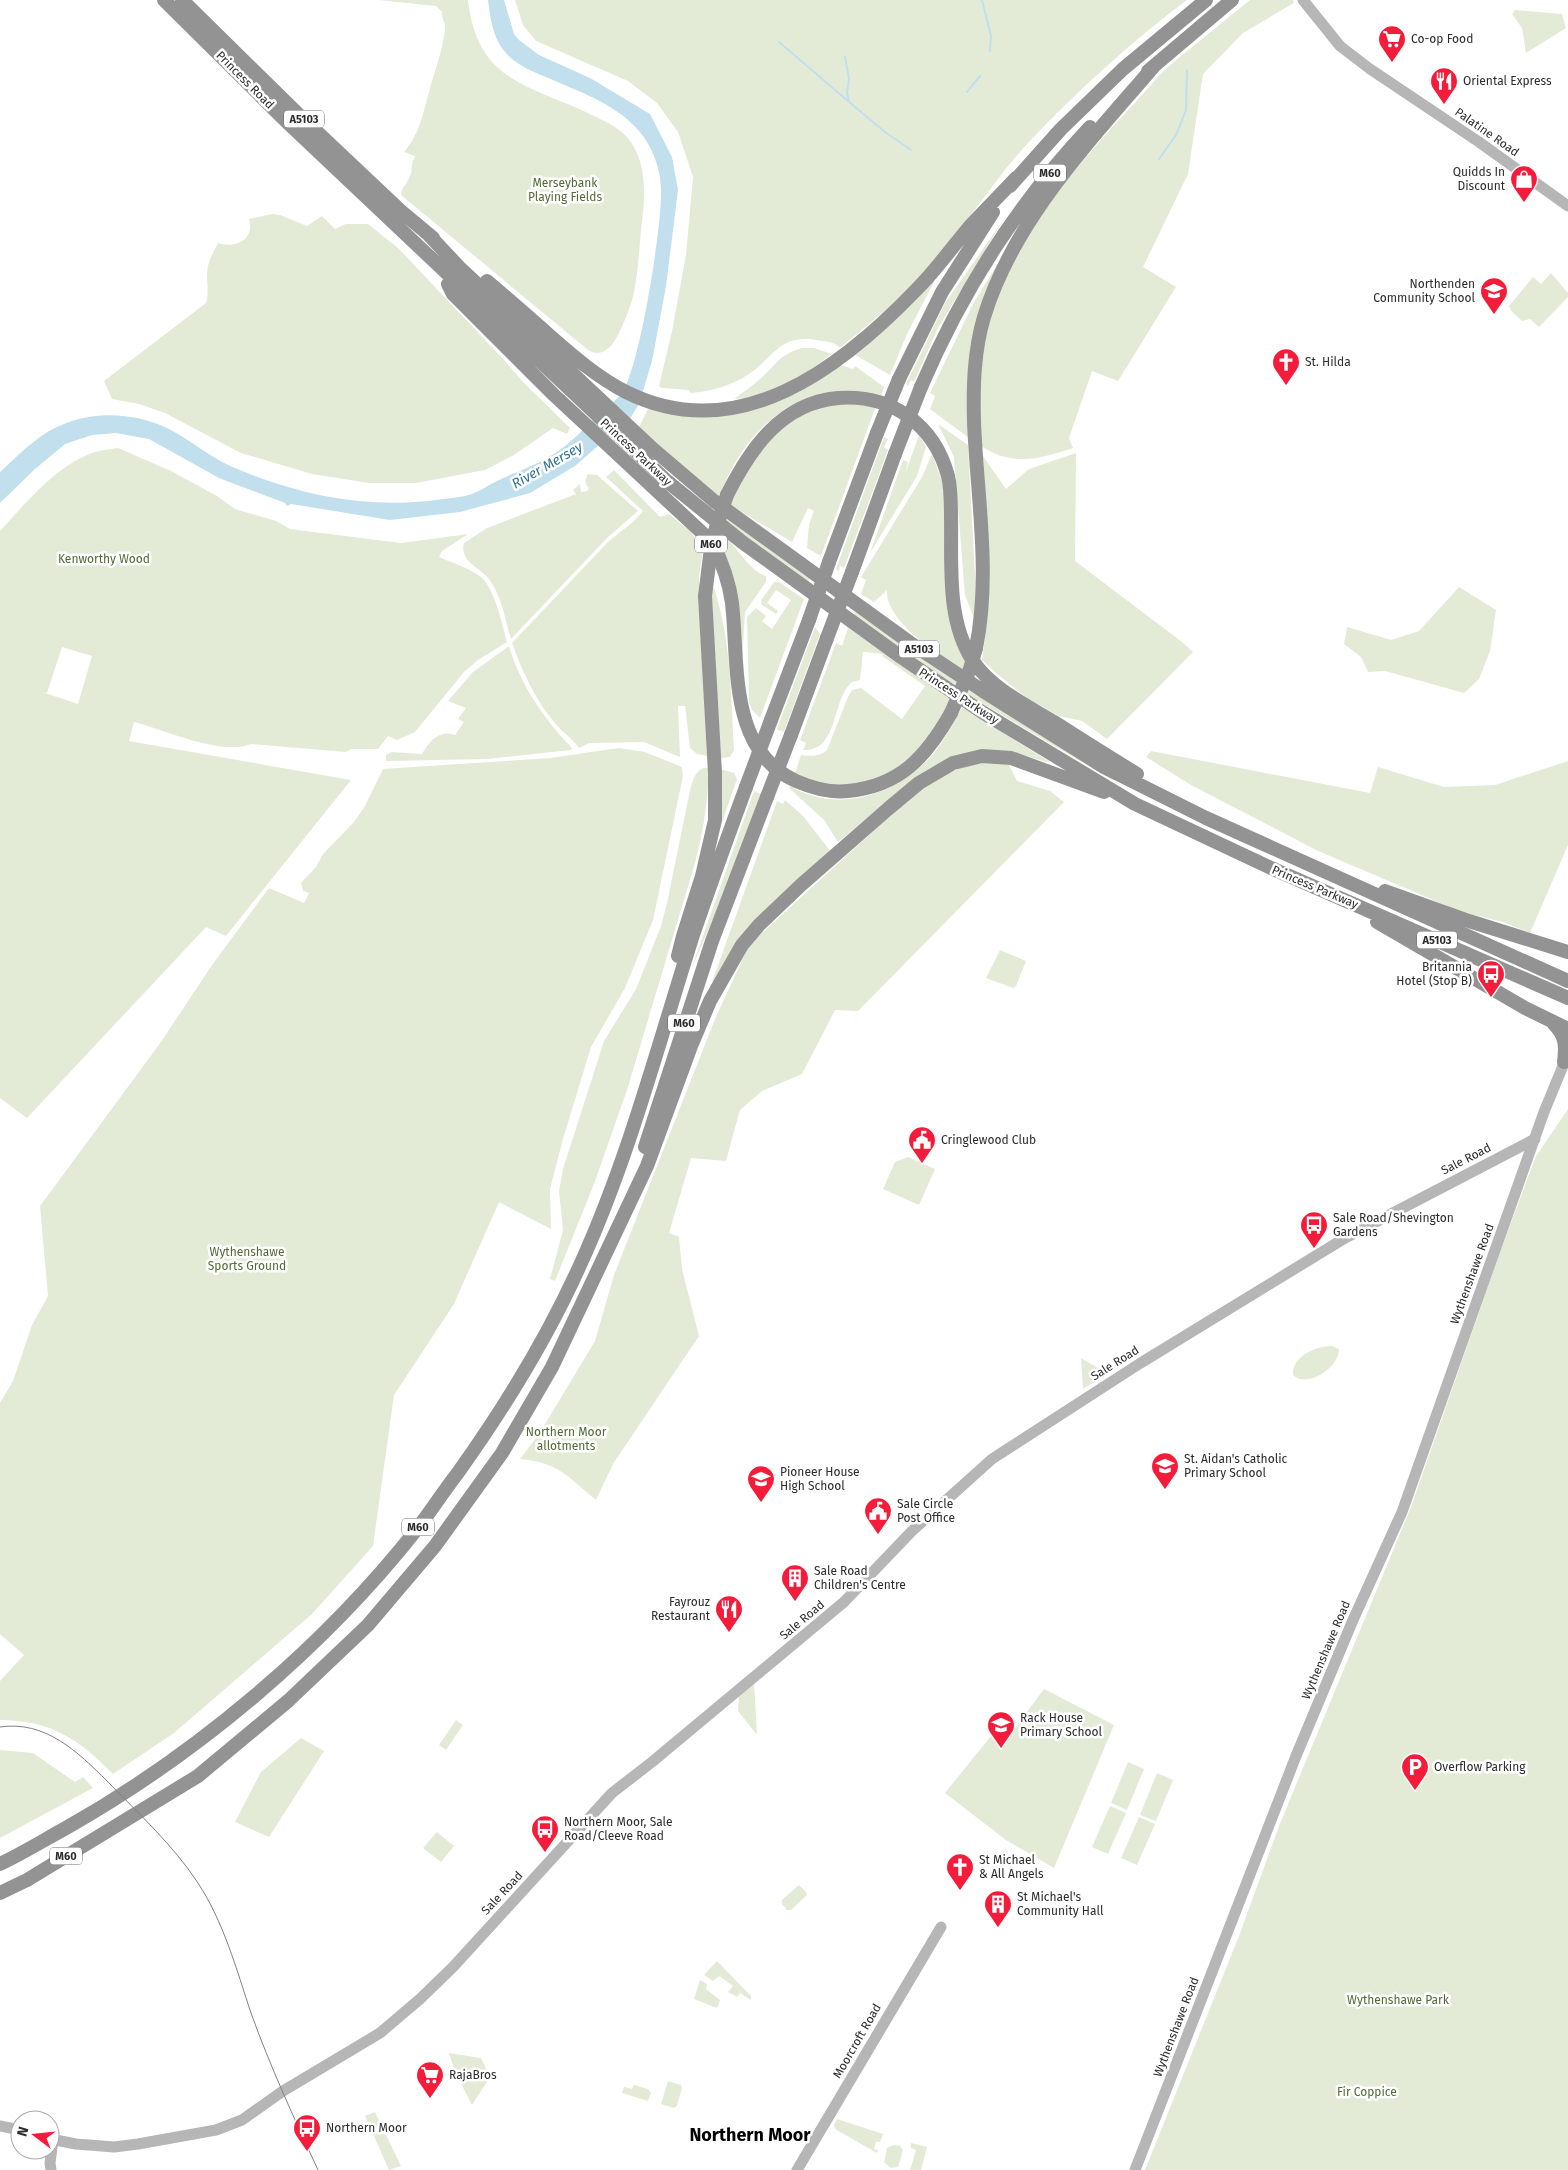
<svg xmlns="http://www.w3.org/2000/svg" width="1568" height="2170" font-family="'Fira Sans',sans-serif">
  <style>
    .green { fill: #e3ebd7; fill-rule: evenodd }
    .water { fill: #c1dfed }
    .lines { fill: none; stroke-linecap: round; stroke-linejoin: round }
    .stream { stroke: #c1dfed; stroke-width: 2 }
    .secondary { stroke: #b6b6b6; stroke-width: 11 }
    .highway { stroke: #939393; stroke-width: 14 }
    .tram { stroke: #818181; stroke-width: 1 }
    .highway-bridge { stroke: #939393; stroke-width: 14 }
    .labels { text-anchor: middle; stroke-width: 5; stroke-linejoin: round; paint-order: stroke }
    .shield { fill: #fff; stroke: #6b6b6b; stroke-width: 1 }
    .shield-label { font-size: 11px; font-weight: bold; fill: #2c2c2c }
    .poi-label { font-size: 12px; fill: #2c2c2c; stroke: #fff; text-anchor: start }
    .street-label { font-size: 12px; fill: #2c2c2c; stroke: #fff }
    .park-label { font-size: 12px; fill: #526a36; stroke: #fff }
    .water-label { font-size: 14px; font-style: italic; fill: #347493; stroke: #fff }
    .district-label { font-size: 18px; font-weight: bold; fill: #000; stroke: #fff }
  </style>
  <rect width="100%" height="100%" fill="#fff"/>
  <path class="green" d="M378,0H468C477,79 524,84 586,112C599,119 614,124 625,135C649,160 645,199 641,230C639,253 637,292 628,312C621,329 610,363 588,350L401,195C401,188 407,184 410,176C413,169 410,166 415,156L404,152C422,131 424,107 432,81C437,65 443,47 445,29C446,22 441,19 442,12L436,6Z
    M515,0H1187C1131,42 1077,91 1029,142C991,183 962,232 925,273C898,301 869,324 840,348C836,343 829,342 823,341C780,332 777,354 749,374C733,385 710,392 690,393L689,390L662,388L659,386L672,331L686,255L693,177L678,132L657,103L628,81L536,41L523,25Z
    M1250,0H1293L1294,3L1243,33L1203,74L1188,174L1143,267L1176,287L1118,381L1092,371L1069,438L1073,448C1039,459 1013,467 981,446C979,409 979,370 987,333C1005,249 1074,167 1132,106C1144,93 1155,79 1168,67C1195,44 1223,22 1250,0Z
    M1515,10L1562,14L1566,28L1526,53L1522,28L1512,14Z
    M272,214L280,215L307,226L322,216L335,229L346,224H368L398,248L506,362L522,381L570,428L567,434L553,428L514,455L485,470L416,483H369L312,474L241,453L165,413L139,404L112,399L104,381L206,303C209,293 207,284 207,274C207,263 213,253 218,243C236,249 255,239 249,219Z
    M1004,219L938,328L914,382L911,380L908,386L906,384L945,303Z
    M1009,246L995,274L969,438L930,409L935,396L930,393L974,302Z
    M1551,273L1568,293V297L1539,327L1530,319L1522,321L1512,312L1509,306L1533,277L1541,284Z
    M934,279V282L907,334L890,375L852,353Z
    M802,348H814L832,354C804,375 770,397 734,399C742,393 751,387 759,380C777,365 776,356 802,348Z
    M838,364L853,369L855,366L884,387L881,397C822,378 769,408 738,458C730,470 725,483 719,496L681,469L638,429L650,405L715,412Z
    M838,403L876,406L821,556L807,548L809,524L814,511L808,508L792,542L730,505C746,470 764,437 797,415C807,408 826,406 838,403Z
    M938,424L968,445L976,595L974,618L965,595L954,457Z
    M919,435L926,447L917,476L870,553L903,460L908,462L905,474Z
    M884,437L888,439L884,447L888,450L844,568L840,566L839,571L836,569Z
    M118,448L171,471L217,496L235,509L276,521L290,529L401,543L468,534L442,551L439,557C453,563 469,568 481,577C495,589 502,624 507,642L478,660L464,672L415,732L397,740L388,736L378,749H351L346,752L251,744C220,756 166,730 134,722L129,741L351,780L226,936L206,927L27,1118L0,1098V531C27,502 56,465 95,452C102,450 111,449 118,448ZM62,647L92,656L78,704L42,692L47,693Z
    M1076,453L1075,561L1182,642L1193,652L1107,739L1082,721L1059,716L1027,698L997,674L982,660C993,592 987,524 983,456L1006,489L1029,469Z
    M932,454L942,481L967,657L962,672C940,656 884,620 887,590L874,602L861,594L866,580L861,577L922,477Z
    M614,470L660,517L669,514L691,532L703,550L699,576V602L707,756L697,754L690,748L685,706H678L680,757L644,742L589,743L579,748C572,738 562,732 554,722C535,699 522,671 512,643L609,541L633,522L643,511L606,477Z
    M588,474L597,475L638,511L607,538L511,639C505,620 502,596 489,579C480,567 459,562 464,543L487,528L576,494L573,490L580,484L581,492L587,491L589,488C584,483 585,480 588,474Z
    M725,515L774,553L810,579L808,582L724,520Z
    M721,532C735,544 750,572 766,576V582L745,612L742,661L717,547Z
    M774,582H779L804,599L760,718L752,710L749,702L747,617L756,608L766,616L762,621L772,629L791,600L776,590L767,603L778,611L776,614L761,604L762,599Z
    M1459,587L1496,610L1490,651L1479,679L1464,693L1385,671L1368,672L1361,657L1344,644L1347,627L1391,640L1419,631Z
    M714,588C731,639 731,697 734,750L730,757L721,758L711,589Z
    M855,612L958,683L956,687L853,615Z
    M815,627L820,634L784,732L780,730L779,731L777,729Z
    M848,628L952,700L943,718L914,756L879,780L836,787L794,776L801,755C811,756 820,757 827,750L848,697L852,690L861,688L902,719L925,686L882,656L883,654L863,652L860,680L852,682C831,700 839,752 803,750L806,743L800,740L836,643L842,646Z
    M509,646C521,686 544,719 572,748L571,750L487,759L386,761V755L392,752L422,754C429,741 440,729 455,735L464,722L458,719L466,708L448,701L473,672Z
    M968,690L1115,778L1114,781L966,694Z
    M962,707L1050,762C1043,762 1026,755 1017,753C977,746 950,754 918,776L838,842L824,820L789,788L790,786C839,815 899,794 934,753C945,739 954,723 962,707Z
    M619,748L645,752L682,767L683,776L653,920L625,988L591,1047L563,1139L550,1189L551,1229L499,1202L454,1304L394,1395L373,1546L312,1614L174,1733L113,1774C79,1739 50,1720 0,1720V1681L24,1655L0,1634V1403L13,1381L32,1325L48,1296L40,1206L161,1042L212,965L269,888L304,903L309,893L303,891L301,883L316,867L323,854L354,822L365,806L383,769L550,758Z
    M1151,751L1370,793L1378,767L1444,787L1495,785L1568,761V845L1530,933L1503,922L1459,911L1316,850L1191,785L1146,757Z
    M990,762L1009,765L1017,781L1050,791L1064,802L858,1011L835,1010L802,1074L762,1091L740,1110L726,1161L691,1158L669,1233L679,1237L682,1269L699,1336L613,1464L596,1500C568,1477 558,1462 520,1459L539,1434L595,1341L614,1275L715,1019L749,945L929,780C949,771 968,764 990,762Z
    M703,768H708C709,800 703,832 695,863L627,1090L594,1184L555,1281L550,1279L563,1230L559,1191L563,1169L604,1041L636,989L661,926L667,903L689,795C692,784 693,773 703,768Z
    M720,769L734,773L737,779L720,828Z
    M754,791L761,794L726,889L691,970Z
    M785,800L803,816L831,852L716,983L712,982L777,801L783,804Z
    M1000,950L1026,961L1016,986L1013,988L986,978Z
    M1568,1109V2170H1145L1239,1936L1279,1826L1411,1507L1500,1252L1536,1156Z
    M908,1157L935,1169L919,1205L883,1189L895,1162Z
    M1332,1346L1339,1349C1340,1367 1307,1389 1293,1375C1292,1356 1316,1346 1332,1346Z
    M1081,1358L1103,1371L1102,1377L1083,1389Z
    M754,1681L757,1735L738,1711L739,1693Z
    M1044,1689L1114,1725L1054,1868L1006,1840L945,1793L995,1731L1007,1739Z
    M456,1720L463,1725L446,1750L439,1745Z
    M301,1738L324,1751L269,1837L235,1822L261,1772Z
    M0,1750L33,1753L75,1782L83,1777L93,1788L0,1838Z
    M1128,1762L1144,1769L1127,1810L1111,1803Z
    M1157,1773L1173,1780L1156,1821L1140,1815Z
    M1110,1806L1126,1813L1108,1854L1092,1847Z
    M1139,1817L1155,1824L1137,1865L1121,1858Z
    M437,1832L454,1846L441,1862L423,1848Z
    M799,1885L806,1892L807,1895L791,1910H787L782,1904V1900Z
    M717,1961L751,1996V2000L740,1993L737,1997L728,1992L733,1986L719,1976L713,1981L704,1975Z
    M700,1980L707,1984L706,1989L720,2000L717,2008L694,1999Z
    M449,2053L481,2058L490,2077L472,2105L455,2072Z
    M668,2081L681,2085L682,2088L677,2106L674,2108L661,2104Z
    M634,2085L648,2089L651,2093L648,2101L622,2093L624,2087L632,2089Z
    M375,2112L401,2166L389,2170L365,2116Z
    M837,2119L883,2134L880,2142H876L874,2149L878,2150L877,2153L835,2129L834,2125Z
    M911,2143L927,2147L921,2170H910L916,2150L911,2148Z
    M894,2145L900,2146L903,2150L898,2167L891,2168L884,2162L887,2148Z"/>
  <path class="water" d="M488,0H504L514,34L519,40L539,55L590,78L650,114L672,157L678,190L666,286L652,361L639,404L631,417L575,466L530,493L460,512L390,520L291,504L287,506L285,503L219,478L149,439L116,433L92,435L65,444L35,469L0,503V472C13,460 26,447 40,437C77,410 129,409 169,429C192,441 211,458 235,468C300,496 373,510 443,499C452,498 463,497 472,494C479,491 486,487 493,483C515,472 541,464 561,449C574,440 585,427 596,417C604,409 615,402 622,393C640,366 662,226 661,191C661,170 653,147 639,131C618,106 583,93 553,80C534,72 512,65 500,45C492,32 490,15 488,0Z"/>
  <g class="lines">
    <path class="stream" d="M982,0L991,36L990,51
      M779,42L848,101
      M845,57L849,79L847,93L849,102L885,132L911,150
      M967,92L980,76
      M1159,159L1176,135L1186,110L1187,70"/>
    <path class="secondary" d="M1303,0L1340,46L1370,69L1479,142L1568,206
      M0,2126L20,2130
      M50,2139L76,2144L114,2147L138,2144L216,2130L242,2120L283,2091L380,2033L420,1999L453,1967L612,1793L652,1762L844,1602L912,1531L992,1459L1139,1364L1345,1238L1535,1139
      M51,2170L50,2163L53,2140
      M797,2170L941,1927
      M1135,2170L1296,1756L1353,1620L1402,1512L1544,1112L1567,1056"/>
    <path class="highway" d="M164,0L289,124L668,482L742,542L901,657L982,712L1135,804L1271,868L1568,998
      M182,0L298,114L403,213L433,238
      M1148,71L1232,0
      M1010,186L1061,129L1123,69L1206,0
      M427,233L459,267L653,449L714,501L909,642L983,691L1104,767L1206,818L1568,981
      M487,281C508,299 529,317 550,336C574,357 597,377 626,392C739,448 842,367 917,289C937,269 953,246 971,225C986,209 1001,194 1016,178
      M448,284L453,294L554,395L712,542C722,562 729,580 732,603C739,665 728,750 796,781C812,788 830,793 848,791C900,786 926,757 951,713
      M899,379L942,292L993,212
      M921,387C962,291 1018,203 1090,127
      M727,495C750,449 781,403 838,398C891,394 934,424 948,476C951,488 951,504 951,517C952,564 946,620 973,661C992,689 1026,705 1054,722C1082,740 1109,757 1137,774
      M829,562L877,433
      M852,572L895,454
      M976,648C991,574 977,497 974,422C973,386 974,351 984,317C1014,219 1090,141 1155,65
      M771,720L809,620
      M791,735L827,638
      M1385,891L1469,921L1568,952
      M1377,922L1525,1008L1568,1029
      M678,956L683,936L702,876L715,820V773L705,596
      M1554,1024C1566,1036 1566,1046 1564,1062
      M645,1147L712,941L767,797
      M0,1864C23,1853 44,1840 66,1828C197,1754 323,1648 417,1529C431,1511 443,1492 457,1474C505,1407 547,1339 581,1263C629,1157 658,1045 693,935C710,885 728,836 746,787
      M0,1893L27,1880L198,1776L288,1701L368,1625L435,1546L502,1453L552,1367L647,1166L691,1046L710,1001L742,945L759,925L801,885L889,808L919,783L953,763L982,756L1011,758L1104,792"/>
    <path class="tram" d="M0,1727C45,1720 78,1752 107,1781C139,1814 173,1845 198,1883C224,1923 236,1968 251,2013C270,2066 294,2118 318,2170"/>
    <path class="highway-bridge" d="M877,433L899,379
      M895,454L921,387
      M705,596L712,540L727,495
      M809,620L829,562
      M827,638L852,572
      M951,713L970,669L976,648
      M746,787L771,720
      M767,797L791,735"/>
  </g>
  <defs>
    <g id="supermarket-pin" transform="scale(1.4375)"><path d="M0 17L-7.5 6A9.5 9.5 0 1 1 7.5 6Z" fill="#f41c3a" stroke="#fff"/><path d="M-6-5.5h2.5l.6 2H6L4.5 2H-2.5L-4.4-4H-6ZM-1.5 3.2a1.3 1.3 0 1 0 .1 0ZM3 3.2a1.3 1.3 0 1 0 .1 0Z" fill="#fff"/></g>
    <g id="restaurant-pin" transform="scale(1.4375)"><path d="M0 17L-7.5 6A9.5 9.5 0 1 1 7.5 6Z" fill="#f41c3a" stroke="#fff"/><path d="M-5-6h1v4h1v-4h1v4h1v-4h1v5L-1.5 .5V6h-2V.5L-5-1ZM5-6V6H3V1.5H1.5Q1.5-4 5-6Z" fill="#fff"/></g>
    <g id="shop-pin" transform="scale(1.4375)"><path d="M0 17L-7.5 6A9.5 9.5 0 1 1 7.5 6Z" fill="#f41c3a" stroke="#fff"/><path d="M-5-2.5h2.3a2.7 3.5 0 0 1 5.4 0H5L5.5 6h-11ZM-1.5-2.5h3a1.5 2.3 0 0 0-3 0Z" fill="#fff"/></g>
    <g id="school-pin" transform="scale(1.4375)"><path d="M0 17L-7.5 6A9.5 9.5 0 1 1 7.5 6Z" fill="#f41c3a" stroke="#fff"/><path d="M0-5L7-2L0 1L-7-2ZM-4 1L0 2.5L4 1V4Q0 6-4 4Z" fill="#fff"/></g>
    <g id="church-pin" transform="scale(1.4375)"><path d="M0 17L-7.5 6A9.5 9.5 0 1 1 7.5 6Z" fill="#f41c3a" stroke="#fff"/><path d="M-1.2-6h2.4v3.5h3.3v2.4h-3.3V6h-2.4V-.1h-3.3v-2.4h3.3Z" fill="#fff"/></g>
    <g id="bus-pin" transform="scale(1.4375)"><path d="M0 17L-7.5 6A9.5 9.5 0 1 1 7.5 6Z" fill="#f41c3a" stroke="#fff"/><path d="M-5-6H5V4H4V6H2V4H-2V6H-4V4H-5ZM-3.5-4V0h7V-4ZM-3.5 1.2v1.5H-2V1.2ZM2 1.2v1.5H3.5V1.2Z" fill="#fff"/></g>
    <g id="civic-pin" transform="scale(1.4375)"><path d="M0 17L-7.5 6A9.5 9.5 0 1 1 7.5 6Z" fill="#f41c3a" stroke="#fff"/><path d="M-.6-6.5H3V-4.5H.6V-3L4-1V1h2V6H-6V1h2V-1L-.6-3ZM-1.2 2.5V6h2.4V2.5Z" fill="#fff"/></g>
    <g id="building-pin" transform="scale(1.4375)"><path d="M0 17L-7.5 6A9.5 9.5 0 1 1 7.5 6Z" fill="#f41c3a" stroke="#fff"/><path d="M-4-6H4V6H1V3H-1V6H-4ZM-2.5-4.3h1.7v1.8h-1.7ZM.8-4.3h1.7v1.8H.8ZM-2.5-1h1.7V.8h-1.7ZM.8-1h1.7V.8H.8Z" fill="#fff"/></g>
    <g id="parking-pin" transform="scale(1.4375)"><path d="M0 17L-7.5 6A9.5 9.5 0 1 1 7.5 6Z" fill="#f41c3a" stroke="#fff"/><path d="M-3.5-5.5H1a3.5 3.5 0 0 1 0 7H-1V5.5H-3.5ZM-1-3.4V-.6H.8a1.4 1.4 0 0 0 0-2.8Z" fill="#fff"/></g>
  </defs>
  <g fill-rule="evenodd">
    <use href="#supermarket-pin" x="1392" y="39"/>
    <use href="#restaurant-pin" x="1444" y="81"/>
    <use href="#shop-pin" x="1524" y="179"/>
    <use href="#school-pin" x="1494" y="291"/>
    <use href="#church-pin" x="1286" y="362"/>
    <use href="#bus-pin" x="1491" y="974"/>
    <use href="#civic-pin" x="922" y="1140"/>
    <use href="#bus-pin" x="1314" y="1225"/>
    <use href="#school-pin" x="1165" y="1466"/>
    <use href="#school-pin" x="761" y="1479"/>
    <use href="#civic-pin" x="878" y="1511"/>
    <use href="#building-pin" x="795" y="1578"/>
    <use href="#restaurant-pin" x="729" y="1609"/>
    <use href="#school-pin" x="1001" y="1725"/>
    <use href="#parking-pin" x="1415" y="1767"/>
    <use href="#bus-pin" x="545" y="1829"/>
    <use href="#church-pin" x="960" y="1867"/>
    <use href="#building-pin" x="998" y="1904"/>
    <use href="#supermarket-pin" x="430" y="2075"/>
    <use href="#bus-pin" x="307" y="2128"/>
  </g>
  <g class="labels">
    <g class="shield">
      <rect x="284" y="110.5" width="40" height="17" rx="4"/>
      <rect x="1034" y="164.5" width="32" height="17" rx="4"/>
      <rect x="695" y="535.5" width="32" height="17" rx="4"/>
      <rect x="899" y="640.5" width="40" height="17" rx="4"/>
      <rect x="1417" y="931.5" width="40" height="17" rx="4"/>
      <rect x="668" y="1014.5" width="32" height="17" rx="4"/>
      <rect x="402" y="1518.5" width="32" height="17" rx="4"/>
      <rect x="50" y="1847.5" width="32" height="17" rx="4"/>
    </g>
    <g class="shield-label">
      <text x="304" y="123">A5103</text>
      <text x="1050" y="177">M60</text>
      <text x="711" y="548">M60</text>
      <text x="919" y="653">A5103</text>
      <text x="1437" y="944">A5103</text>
      <text x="684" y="1027">M60</text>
      <text x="418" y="1531">M60</text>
      <text x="66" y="1860">M60</text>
    </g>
    <g class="poi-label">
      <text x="1411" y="43">Co-op Food</text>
      <text x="1463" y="85">Oriental Express</text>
      <text x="1505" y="176" text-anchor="end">Quidds In<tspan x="1505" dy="14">Discount</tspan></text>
      <text x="1475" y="288" text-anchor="end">Northenden<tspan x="1475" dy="14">Community School</tspan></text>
      <text x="1305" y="366">St. Hilda</text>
      <text x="1472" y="971" text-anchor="end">Britannia<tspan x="1472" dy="14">Hotel (Stop B)</tspan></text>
      <text x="941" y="1144">Cringlewood Club</text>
      <text x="1333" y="1222">Sale Road/Shevington<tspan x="1333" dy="14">Gardens</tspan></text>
      <text x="1184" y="1463">St. Aidan's Catholic<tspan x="1184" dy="14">Primary School</tspan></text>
      <text x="780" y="1476">Pioneer House<tspan x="780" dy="14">High School</tspan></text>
      <text x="897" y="1508">Sale Circle<tspan x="897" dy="14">Post Office</tspan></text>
      <text x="814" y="1575">Sale Road<tspan x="814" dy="14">Children's Centre</tspan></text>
      <text x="710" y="1606" text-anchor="end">Fayrouz<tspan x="710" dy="14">Restaurant</tspan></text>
      <text x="1020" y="1722">Rack House<tspan x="1020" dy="14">Primary School</tspan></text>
      <text x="1434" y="1771">Overflow Parking</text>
      <text x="564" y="1826">Northern Moor, Sale<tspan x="564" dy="14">Road/Cleeve Road</tspan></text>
      <text x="979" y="1864">St Michael<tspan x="979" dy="14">&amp; All Angels</tspan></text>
      <text x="1017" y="1901">St Michael's<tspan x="1017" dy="14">Community Hall</tspan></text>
      <text x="449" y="2079">RajaBros</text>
      <text x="326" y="2132">Northern Moor</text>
    </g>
    <g class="street-label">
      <text transform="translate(245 80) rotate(45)" y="4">Princess Road</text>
      <text transform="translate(1487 132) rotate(35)" y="4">Palatine Road</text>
      <text transform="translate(636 452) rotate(43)" y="4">Princess Parkway</text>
      <text transform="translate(959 696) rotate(33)" y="4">Princess Parkway</text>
      <text transform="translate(1315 887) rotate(23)" y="4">Princess Parkway</text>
      <text transform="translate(1466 1159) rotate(-27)" y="4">Sale Road</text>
      <text transform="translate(1472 1274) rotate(-70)" y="4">Wythenshawe Road</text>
      <text transform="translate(1115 1363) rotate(-32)" y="4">Sale Road</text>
      <text transform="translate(802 1620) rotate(-40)" y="4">Sale Road</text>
      <text transform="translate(1326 1650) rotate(-67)" y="4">Wythenshawe Road</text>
      <text transform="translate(502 1893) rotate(-47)" y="4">Sale Road</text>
      <text transform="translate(1176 2027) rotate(-69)" y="4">Wythenshawe Road</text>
      <text transform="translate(857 2041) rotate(-60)" y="4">Moorcroft Road</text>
    </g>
    <g class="park-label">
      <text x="565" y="187">Merseybank<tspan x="565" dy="14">Playing Fields</tspan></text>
      <text x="104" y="563">Kenworthy Wood</text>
      <text x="247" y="1256">Wythenshawe<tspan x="247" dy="14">Sports Ground</tspan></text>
      <text x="566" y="1436">Northern Moor<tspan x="566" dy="14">allotments</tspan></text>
      <text x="1398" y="2004">Wythenshawe Park</text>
      <text x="1367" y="2096">Fir Coppice</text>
    </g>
    <g class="water-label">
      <text transform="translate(547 465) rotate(-30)" y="5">River Mersey</text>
    </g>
    <g class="district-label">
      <text x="750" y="2141">Northern Moor</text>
    </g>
  </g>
  <g transform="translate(35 2135) rotate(286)"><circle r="24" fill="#ffffff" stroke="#ababab"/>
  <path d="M0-4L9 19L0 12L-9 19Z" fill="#f41c3a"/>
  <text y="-8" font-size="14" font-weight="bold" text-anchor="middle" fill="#2c2c2c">N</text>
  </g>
</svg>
